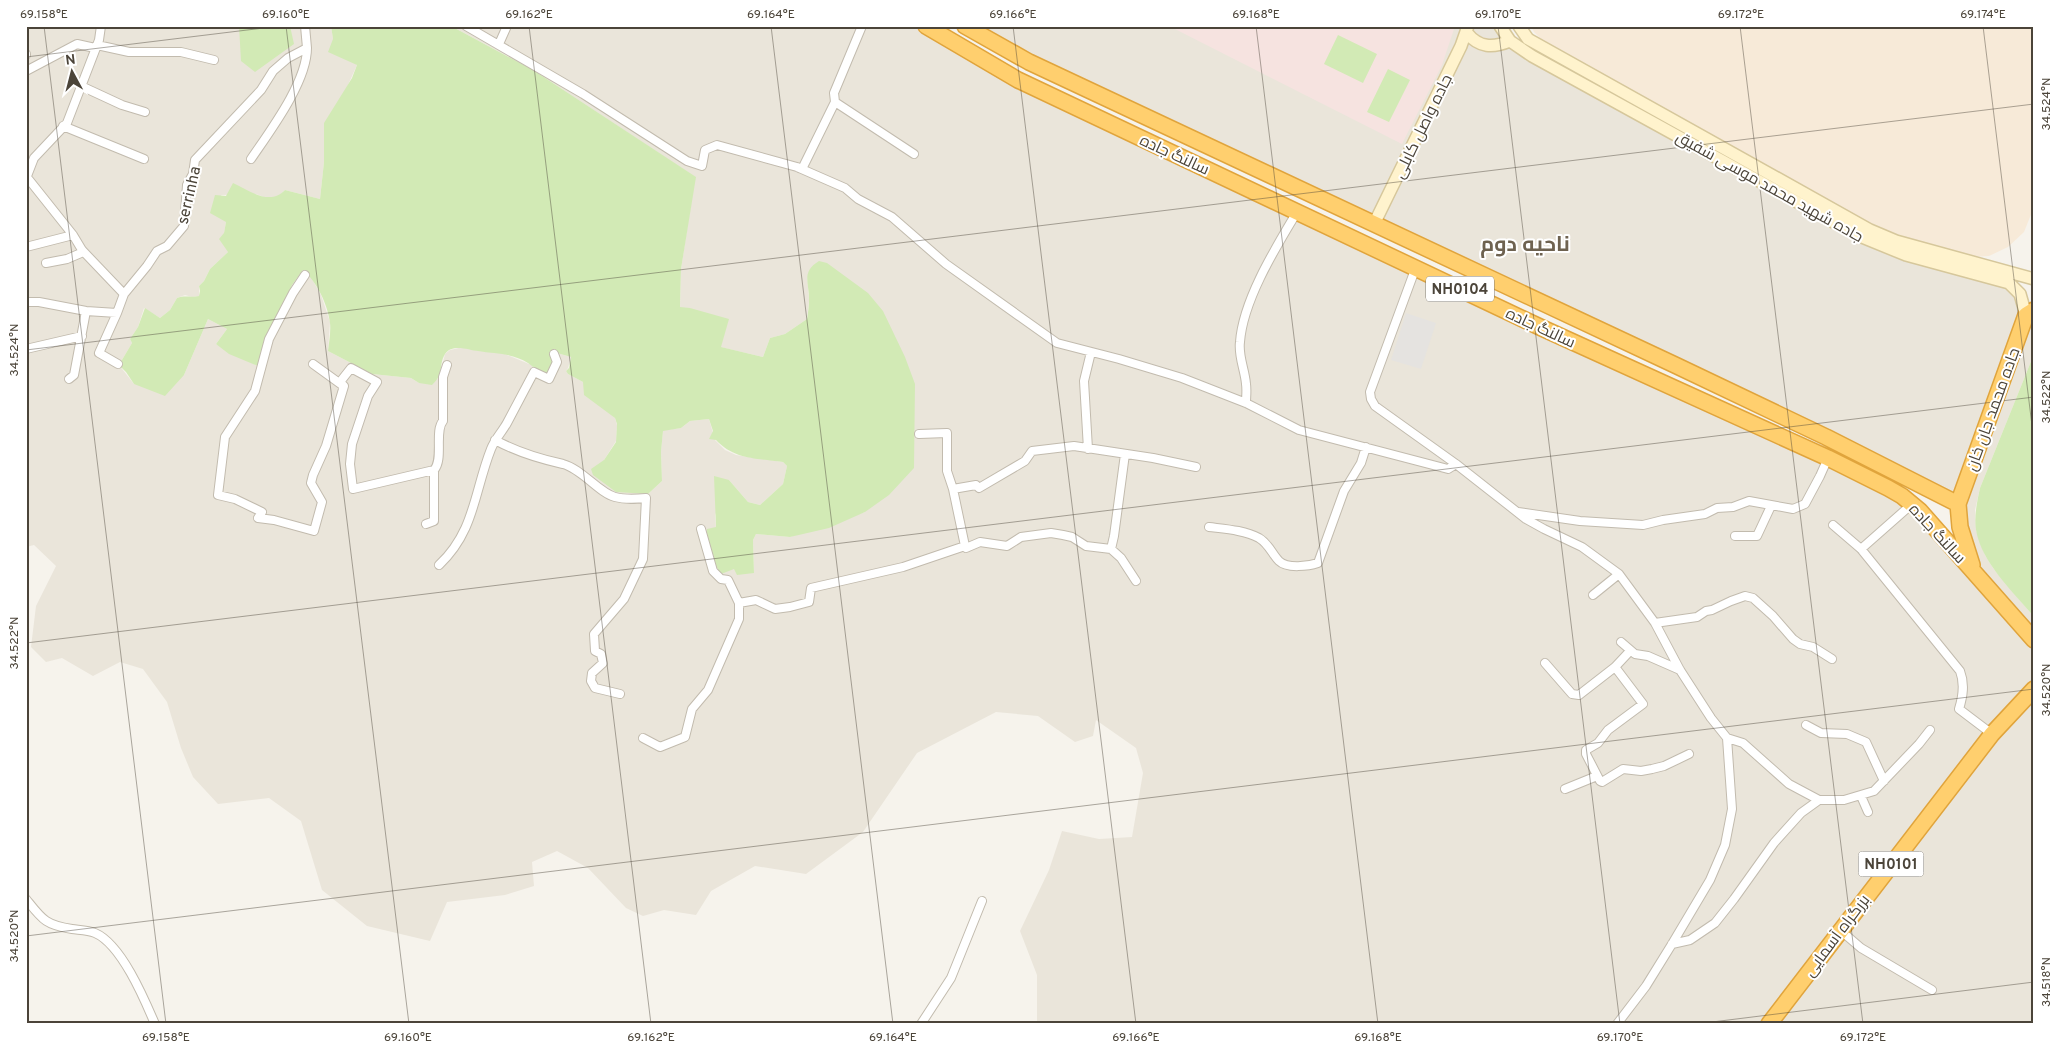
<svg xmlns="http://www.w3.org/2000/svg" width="2060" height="1050" font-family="Overpass,Cairo,sans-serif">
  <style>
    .residential { fill: #eae5da }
    .commercial { fill: #f7ead8 }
    .medical { fill: #f6e3e0 }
    .green { fill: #d2eab5 }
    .parking { fill: #e5e3e0 }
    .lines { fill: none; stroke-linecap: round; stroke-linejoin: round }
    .street-casing { stroke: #c2bbae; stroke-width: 10 }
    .secondary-casing { stroke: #d6c79b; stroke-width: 14 }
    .highway-casing { stroke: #e0a43c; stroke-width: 18 }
    .street { stroke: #fff; stroke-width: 8 }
    .secondary { stroke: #fff3cd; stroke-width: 11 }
    .highway { stroke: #ffcf6e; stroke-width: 15 }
    .ticks { fill: none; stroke: #4b4439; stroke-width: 1; stroke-opacity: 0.45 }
    .labels { text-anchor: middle; stroke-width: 4; stroke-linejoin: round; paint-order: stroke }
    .shield { fill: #fff; stroke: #817c74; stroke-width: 1 }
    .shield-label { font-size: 15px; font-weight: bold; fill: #4b4439 }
    .street-label { font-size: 16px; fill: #4b4439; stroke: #fff }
    .district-label { font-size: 21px; font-weight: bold; fill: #6e6250; stroke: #fff }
    .neatline { fill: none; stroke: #4b4439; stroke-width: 2 }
    .ticks-label { font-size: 12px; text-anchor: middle; fill: #4b4439 }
  </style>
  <rect width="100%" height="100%" fill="#f6f3ec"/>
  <path class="residential" d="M26,26H331L333,39L357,65L324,138V162L320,199L285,190L278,197L269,199L256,194L221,195L226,222L224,233L228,252L210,269L204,281L199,286V296L192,297L185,295L177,298L170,310L160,318L144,308L138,327L130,339L132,343L119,365L134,384L184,375L208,319L227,329L216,344L258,366L265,338L285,303L292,285L303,270L311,277L321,295L330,322L328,351L372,374L411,378L419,383L439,378L445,354L450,350L463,347L479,351L500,352L529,364L557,353L571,357L568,368L566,371L568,374L583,382L615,418L617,425L616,441L604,460L648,494L662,481L661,452L663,430L681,428L690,421L709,419L715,440L725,450L736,455L783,462L787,466L783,484L760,505L748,502L729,480L715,515L716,528L734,569L754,572L753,540L756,534L790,537L865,512L807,275L809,300L807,319L785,334L770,338L763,357L720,347L690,308H680L681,269L695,177L533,70L451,26H926L1018,80L1888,488L1974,572L1957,504L965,26H1500L1504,35L1857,235L2009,283L2024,303L2034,310V354L1980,488L1975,510L1976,530L1985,555L1993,568L2034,617V1024H1037V975L1020,931L1049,870L1062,831L1099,839L1132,837L1143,773L1136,748L1096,720L1093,736L1075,742L1038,716L996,712L917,753L863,832L806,874L755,866L711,891L696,915L664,910L643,916L626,908L588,868L557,851L532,862L534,886L505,895L447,902L430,941L367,926L322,890L301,821L269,798L218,804L193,777L181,748L167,702L143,669L120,662L93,676L62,658L46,662L31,647L36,606L56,566L34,545L26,547Z"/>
  <path class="commercial" d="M1531,26H2034V207L2024,232L2008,247L1989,256L1972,257L1935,248L1879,229L1547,45L1534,32Z"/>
  <path class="medical" d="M1169,26H1455L1442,65L1402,144Z"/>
  <path class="green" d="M239,26H290L294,44L255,72L241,61Z
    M331,26H451L533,70L696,177L681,269L680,307L690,308L729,319L721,347L763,357L770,338L785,334L807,319C808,313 809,306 809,299C809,282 801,272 819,261L827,263L868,293L883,311L905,357L915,384L914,468L889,495L865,512L829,528L790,537L756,534L753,540L754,573L737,575L734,569L721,574C713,562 706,544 707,529L716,527L714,476L729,480L748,502L760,505L783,484L787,466L783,462C756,458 735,460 716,440L709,439L713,431L709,419L690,421L681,428L663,431L661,452L662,481L648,494L616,492L593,475L591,469L604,460L616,442L617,424L615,418L584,395L583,382L568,374L566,371L569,368L571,357L557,353L549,374H543C538,371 532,366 528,363C513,353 495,354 478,351C469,350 452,343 445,354C438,366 445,373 432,385L419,383L411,378L372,374L328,351C329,342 331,332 330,323C328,305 317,282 303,270L292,285L285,303L265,338L258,366L229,354L216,344L227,329L208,319L184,375L165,396L134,384L126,372L119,365L132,343L130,339L138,327L145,308L160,318L170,310L177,298C185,295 191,298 199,296L200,291L199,286L204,281L210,269L228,252L219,239L224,233L226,222L210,213L215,195L226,196L233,183C250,191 270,206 285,190L320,199L324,162V123L352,78L357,65L328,52L333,39Z
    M1338,35L1377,54L1363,83L1324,64Z
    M1388,69L1410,80L1389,122L1367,112Z
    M2034,354V617C2013,591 1982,564 1976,530C1974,516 1977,502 1980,488Z"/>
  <path class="parking" d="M1406,313L1436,323L1421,369L1391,360Z"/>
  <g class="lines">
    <g class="street-casing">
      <path id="street" d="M466,26L583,94L687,161L702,166L705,150L717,145L797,167L845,188L858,199L892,217L946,264L1057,343L1119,359L1182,378L1246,403L1299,430L1448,469L1456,464
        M499,44L507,26
        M97,45L129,52H181L214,60
        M26,54V55
        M26,71L77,44L95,48
        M81,86L122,105L145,112
        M835,102L914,154
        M63,126L144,159
        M251,159C270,131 307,82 307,48
        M799,168L802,169L835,102L834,93L862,26
        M26,176L73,235L82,250L124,294L147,266L157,251L167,246L184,226L187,185L193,174L195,160L261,90L273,71L288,58L307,48L305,26
        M27,176L34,158L67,123L99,40L101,26
        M26,247L73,235
        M46,263L67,259L81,253L82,250
        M1416,267L1370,392L1371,399L1375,406L1456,464L1526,519L1544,529L1582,547L1619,574L1655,623L1680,670L1711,718L1727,738L1732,809L1725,845L1710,880L1672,944L1646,986L1617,1024
        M305,275L293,293L269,339L255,391L225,437L218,495L235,499L262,512L258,518L274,520L314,531L322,502L311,483L313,475L326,446L344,386L340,382L351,368L377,382L368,396L352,444L350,464L353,489L434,470
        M26,302H39L86,311L117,313L124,294
        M117,313L99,353L118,364
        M26,349L82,336
        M313,364L342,385
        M69,379L74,375L86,311
        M1246,403C1246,397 1247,390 1246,384C1245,370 1238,356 1240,342C1243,300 1276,247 1297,212
        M919,434L947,433V471L953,489L965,546
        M495,440C517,452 540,459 563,464C582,469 599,493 615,497C626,500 636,499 646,498L643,559L624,599L594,634L595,651L601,654L603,663L592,673L591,681L595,688L620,694
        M1088,449L1084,381L1091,352
        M953,489L976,485L979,488L1025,461L1032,451L1074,446L1153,458L1196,467
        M1518,512L1580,521L1643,525L1663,520L1705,514L1717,508L1733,507L1749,501L1793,509L1805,504L1820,476L1828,458
        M426,524L434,521V470C444,459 434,431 443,421V377L447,365
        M1833,525L1861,549L1960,671C1965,684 1963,696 1959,709L1992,734
        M1209,527C1225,529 1244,530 1259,538C1269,544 1272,554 1279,561C1287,569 1309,566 1318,563L1344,491L1361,463L1366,447
        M1735,536H1757L1771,506
        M1111,549L1114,536L1125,454
        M1861,549L1912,504
        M439,565C475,531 474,492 491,449C495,439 502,432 507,423C516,406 525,389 534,372L549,379L557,362L554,354
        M1593,595L1619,574
        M739,603L756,600L775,609L790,607L809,602L811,588L903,567L965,546L966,548L980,542L1007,546L1021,537L1051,533L1063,535L1072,537L1086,546L1111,549L1121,558L1136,581
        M1655,623L1697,617L1706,611L1712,610L1731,601L1745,596L1753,598L1773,616L1793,639L1800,644L1813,647L1832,659
        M1621,642L1635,654L1648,656L1680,670
        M1545,663L1572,694L1579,695L1615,667L1630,651
        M1615,667L1643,704L1608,730L1598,743L1586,750V754L1600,781L1602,782L1623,769L1641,771L1652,769L1664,766L1689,754
        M1806,725L1821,733L1847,734L1866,742L1884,781
        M643,738L660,747L685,737L692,709L708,690L739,619V603L728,580L721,579L713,571L701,529
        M1727,738L1743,743L1789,784L1819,800
        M1565,789L1597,776
        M1861,796L1868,812
        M26,899C42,919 45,925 72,929C79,930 88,930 95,933C121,944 144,998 155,1024
        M1840,930L1861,948L1932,990
        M1672,944L1690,940L1715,923L1734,899L1774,843L1801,813L1819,800H1844L1874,791L1919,744L1930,730
        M921,1024L951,978L982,901"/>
    </g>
    <g class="secondary-casing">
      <path id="secondary" d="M1500,26L1510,41L1532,56L1857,235L1906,255L2009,283L2020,294L2026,315
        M1519,26L1528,39L1870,230L1896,241L2034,279
        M1467,33C1479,48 1493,48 1510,41
        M1374,224L1461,46L1468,26"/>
    </g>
    <g class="highway-casing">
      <path id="highway" d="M926,26L1018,80L1542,328L1828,458L1888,488L1902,496L1920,511L2034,640
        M965,26L1029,62L1675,365L1826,437L1958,504
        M1972,565L1960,527L1958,504L2026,315L2034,310
        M1769,1024L1992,734L2034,689"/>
    </g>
    <use href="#street" class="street"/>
    <use href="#secondary" class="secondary"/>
    <use href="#highway" class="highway"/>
  </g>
  <path class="ticks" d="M44,26L166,1024M286,26L409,1024M529,26L651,1024M771,26L893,1024M1013,26L1136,1024M1256,26L1378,1024M1498,26L1620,1024M1740,26L1863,1024M1983,26L2034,442M26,57L280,26M26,350L2034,104M26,643L2034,397M26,936L2034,689M1696,1024L2034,982"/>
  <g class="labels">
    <g class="shield">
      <rect x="1426" y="276.5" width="68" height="25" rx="4"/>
      <rect x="1858.5" y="851.5" width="65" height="25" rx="4"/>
    </g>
    <g class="shield-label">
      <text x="1460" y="294">NH0104</text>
      <text x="1891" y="869">NH0101</text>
    </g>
    <g class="street-label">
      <text transform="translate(1422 126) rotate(-64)" y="6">جاده واصل کابلی</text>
      <text transform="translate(1175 154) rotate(25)" y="6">سالنگ جاده</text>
      <text transform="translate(1770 186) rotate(29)" y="6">جاده شهید محمد موسی شفیق</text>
      <text transform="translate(188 195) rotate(-77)" y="6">serrinha</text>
      <text transform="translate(1541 327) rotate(25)" y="6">سالنگ جاده</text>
      <text transform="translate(1992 409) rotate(-70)" y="6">جاده محمد جان خان</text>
      <text transform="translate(1938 533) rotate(47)" y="6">سالنگ جاده</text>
      <text transform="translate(1836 935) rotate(-53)" y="6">بزرگراه آسمایی</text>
    </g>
    <g class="district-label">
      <text x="1525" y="251">ناحیه دوم</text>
    </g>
  </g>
  <rect width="2060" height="1050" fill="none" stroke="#ffffff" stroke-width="55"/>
  <g transform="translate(72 72) rotate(353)" stroke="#ffffff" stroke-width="4" paint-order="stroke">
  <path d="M0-4L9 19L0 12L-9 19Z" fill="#4b4439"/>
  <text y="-8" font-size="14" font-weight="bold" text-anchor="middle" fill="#4b4439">N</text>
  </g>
  <rect x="28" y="28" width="2004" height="994" class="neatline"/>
  <g class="ticks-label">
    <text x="44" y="18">69.158°E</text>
    <text x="286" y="18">69.160°E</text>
    <text x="529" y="18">69.162°E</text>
    <text x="771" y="18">69.164°E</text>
    <text x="1013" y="18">69.166°E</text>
    <text x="1256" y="18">69.168°E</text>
    <text x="1498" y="18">69.170°E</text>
    <text x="1741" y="18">69.172°E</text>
    <text x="1983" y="18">69.174°E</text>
    <text transform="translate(2046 104) rotate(-90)" y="4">34.524°N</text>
    <text transform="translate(14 350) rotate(-90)" y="4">34.524°N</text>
    <text transform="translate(2046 397) rotate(-90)" y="4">34.522°N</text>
    <text transform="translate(14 643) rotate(-90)" y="4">34.522°N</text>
    <text transform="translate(2046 690) rotate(-90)" y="4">34.520°N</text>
    <text transform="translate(14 936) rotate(-90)" y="4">34.520°N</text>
    <text transform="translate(2046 982) rotate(-90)" y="4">34.518°N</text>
    <text x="166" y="1041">69.158°E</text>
    <text x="408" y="1041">69.160°E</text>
    <text x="651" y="1041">69.162°E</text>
    <text x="893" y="1041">69.164°E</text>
    <text x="1136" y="1041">69.166°E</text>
    <text x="1378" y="1041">69.168°E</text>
    <text x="1620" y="1041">69.170°E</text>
    <text x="1863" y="1041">69.172°E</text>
  </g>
</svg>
